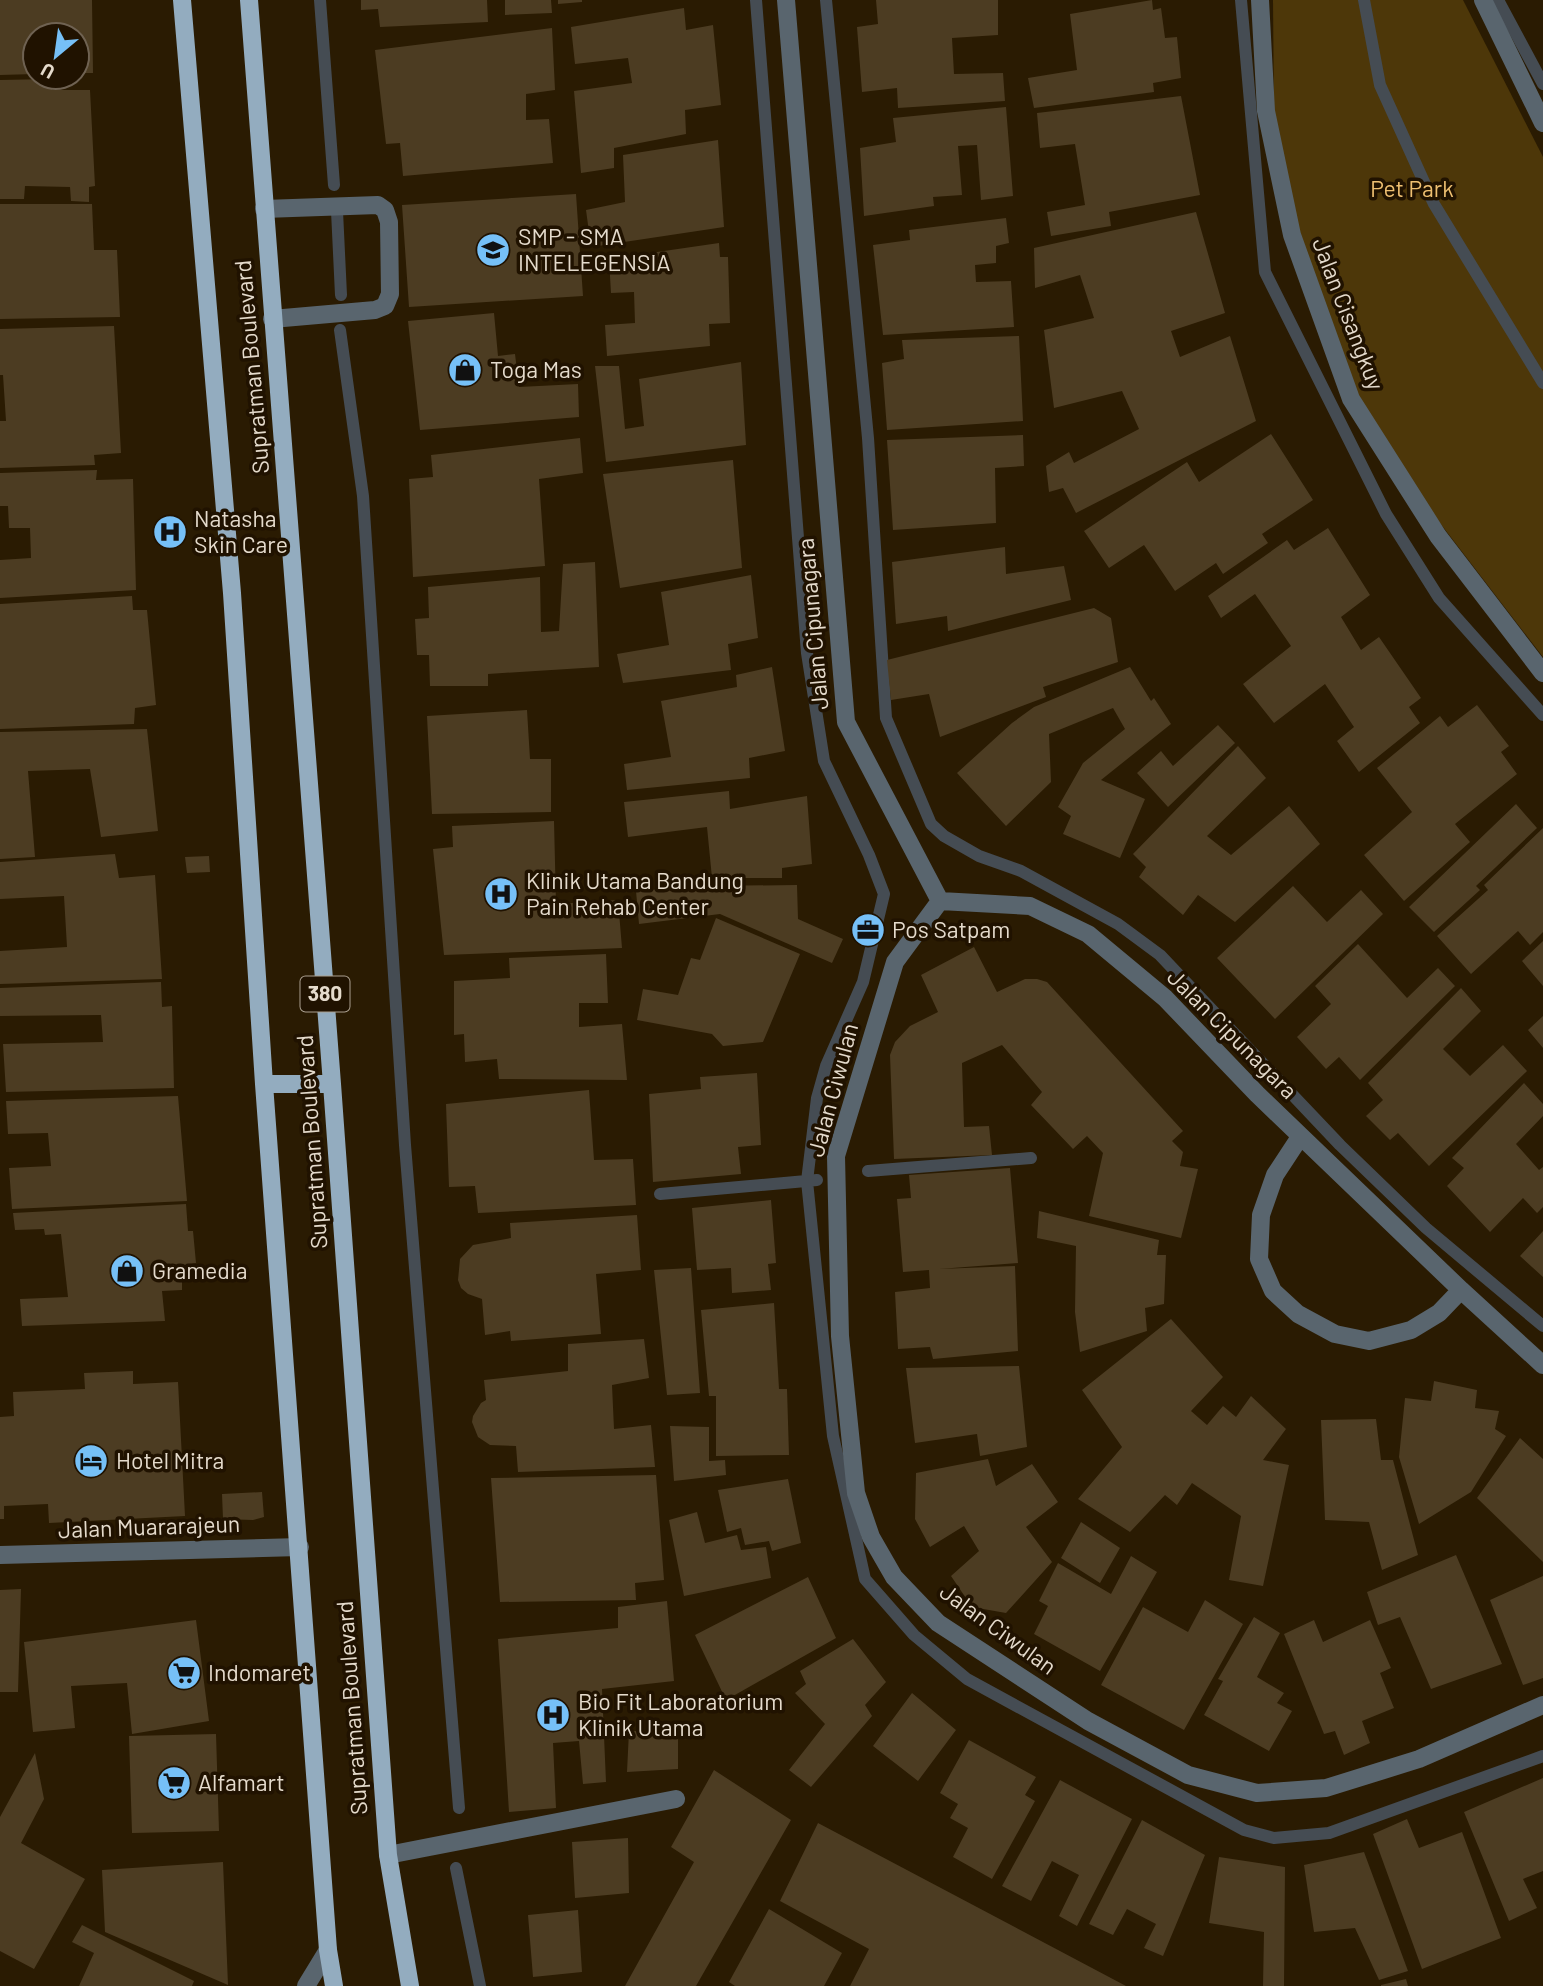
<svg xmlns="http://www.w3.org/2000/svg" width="1543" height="1986" font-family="Barlow,sans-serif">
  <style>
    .green { fill: #4d3709 }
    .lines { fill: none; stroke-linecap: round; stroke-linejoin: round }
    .stream { stroke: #454c53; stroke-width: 12 }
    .building { fill: #4c3c22 }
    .minor { stroke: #59656e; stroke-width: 18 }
    .major { stroke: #93acbf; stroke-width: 18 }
    .labels { text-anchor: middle; stroke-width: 7; stroke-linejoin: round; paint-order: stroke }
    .shield { fill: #201200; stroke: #aa9f8f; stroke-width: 2 }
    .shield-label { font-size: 21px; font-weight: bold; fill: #e5dbcc }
    .park-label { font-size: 23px; fill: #efc071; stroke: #201200 }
    .poi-label { font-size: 23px; fill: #e5dbcc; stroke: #201200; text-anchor: start }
    .street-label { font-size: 23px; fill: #e5dbcc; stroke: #201200 }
  </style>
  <rect width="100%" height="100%" fill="#2a1b02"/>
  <path class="green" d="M1273,0H1463L1543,157V657L1377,441L1285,239L1274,113Z"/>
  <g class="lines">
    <path class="stream" d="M320,0L334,185
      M756,0L807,653L824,761L869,855L884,894L863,982L826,1066L817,1098L807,1181L833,1436L865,1579L914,1635L967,1679L1244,1830L1274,1838L1329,1833L1543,1756
      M826,0L868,438L886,718L931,824L944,836L979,856L1021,871L1118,924L1160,955L1340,1145L1426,1228L1543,1326
      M1241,0L1265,272L1386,514L1439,598L1543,715
      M1364,0L1380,85L1434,204L1543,383
      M1498,0L1543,84
      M337,211L341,295
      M340,330L363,496L405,1145L459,1808
      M868,1171L1031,1158
      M660,1194L817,1180
      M456,1868L480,1986"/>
  </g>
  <path class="building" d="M0,0H92L93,73H77V35H35V74L0,75Z
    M361,0H487L488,22L380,27L378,9L361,10Z
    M505,0H551L552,13L505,15Z
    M558,0H582V2L558,4Z
    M876,0H998V35L952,38L954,74L1003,73L1005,101L898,108L897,88L862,92L857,27L878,24Z
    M1152,0L1153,10L1161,8L1165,38L1177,37L1181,78L1153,83L1154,92L1034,108L1028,78L1077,70L1070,14Z
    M684,8L686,30L713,25L721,105L685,110L686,134L614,148V168L581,173L574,91L632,83L628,58L575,64L571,27Z
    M552,28L555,90L526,94V120L549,119L553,163L403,176L400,143L386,144L375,50Z
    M51,79L52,90H90L95,186L89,187V202L71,201L70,187L25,186L24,199H0V80Z
    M1181,96L1200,195L1109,212L1111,226L1051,236L1047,212L1085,205L1075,144L1040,148L1037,113Z
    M1006,107L1013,196L981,200L977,145L958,146L962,195L933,197L934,206L864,216L860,148L896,142L893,118Z
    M718,140L724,227L591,247L586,210L625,202L623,155Z
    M576,194L583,296L409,307L402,205Z
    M0,204H92L94,250H117L120,317L0,319Z
    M1196,212L1225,313L1171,331L1180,357L1230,336L1256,421L1076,513L1063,488L1049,492L1046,466L1069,452L1074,463L1139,429L1122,391L1054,408L1044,330L1094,318L1080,275L1035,288L1034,248Z
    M1006,218L1009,243L996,246V263L975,265L976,282L1011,281L1014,327L883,335L873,245L910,240L909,230Z
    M719,243L720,257H728L730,323L709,324L710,346L607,356L605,325L635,323L634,292L611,293L609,259Z
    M494,313L498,356L515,354L519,387L578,384L579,417L420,430L408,321Z
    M114,326L121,453L94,455L95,465L0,468V421H6L3,375H0V329Z
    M1019,336L1023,421L887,430L882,363L904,359L902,340Z
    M741,362L746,445L606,462L595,366H619L625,429L644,426L639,379Z
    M1271,434L1313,500L1262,534L1268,543L1223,574L1216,563L1175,591L1144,545L1109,568L1084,531L1187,462L1199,482Z
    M1023,435L1024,466L995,468L996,523L893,530L887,440Z
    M580,438L583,473L539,479L545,566L413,577L409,479L433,477L431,455Z
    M733,460L742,568L620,588L603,474Z
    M97,470L96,480L133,479L136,590L0,598V560L31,558L30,528H9L8,506H0V473Z
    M1328,528L1370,595L1341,617L1361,650L1379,637L1421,698L1409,707L1420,723L1359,772L1337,741L1354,727L1325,684L1274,723L1243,684L1291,646L1255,594L1221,618L1208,596L1287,540L1294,550Z
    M1005,547L1006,574L1064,566L1071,600L948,631L947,616L896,624L892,562Z
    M595,562L599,667L488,674V686H430L429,655H417L415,619L429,618L428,587L540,577L541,632L559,631L563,564Z
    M751,575L758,638L728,644L731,670L623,683L617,654L669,645L661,592Z
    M132,596L133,610H147L156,705L135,708L134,724L0,729V604Z
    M1094,608L1111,618L1118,662L1043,687L1046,697L940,737L929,694L891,700L887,660Z
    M772,667L785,751L749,758L750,778L627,790L624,764L671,757L661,701L737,687L736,675Z
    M1130,667L1151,701L1154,698L1171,724L1101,780L1145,799L1120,858L1063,834L1071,816L1058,807L1083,763L1125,729L1113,708L1049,734L1051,782L1006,826L957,773L1012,723L1034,707Z
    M1477,705L1509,746L1501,752L1517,774L1455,824L1470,842L1404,901L1364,855L1412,812L1377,768L1440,716L1448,727Z
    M527,710L530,759H551V812L432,814L427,716Z
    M1218,725L1235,743L1168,807L1137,773L1161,751L1173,766Z
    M147,729L158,831L101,837L90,769L28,771L35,857L0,859V732Z
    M1238,746L1266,778L1207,836L1231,855L1289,806L1320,844L1235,922L1198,895L1183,915L1139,877L1146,867L1133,854Z
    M729,791L730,809L807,796L812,864L782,868V878H712L707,827L628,837L624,802Z
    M1516,804L1537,828L1476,886L1480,890L1434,932L1409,907Z
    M554,821L556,904L618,900L622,948L444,955L433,849L453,847L452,826Z
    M1543,828V932L1530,945L1518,931L1471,974L1437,936L1488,890L1484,885Z
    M115,854L119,878L155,875L162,979L0,984V951L67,947L64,896L0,899V862Z
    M209,856L210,872L187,873L185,857Z
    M797,885L798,919L843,939L832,963L720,914L639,924L636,891L705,886Z
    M1293,886L1327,922L1361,890L1383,914L1275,1019L1217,958Z
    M716,918L800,954L763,1042L723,1046L712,1034L637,1020L643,989L678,995L691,958L700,960Z
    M1543,941V986L1522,961Z
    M1358,944L1407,998L1438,968L1455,986L1360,1080L1339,1057L1326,1069L1297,1037L1331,1004L1315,986Z
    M974,947L997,992L1025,979H1037L1047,982L1183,1131L1172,1141L1183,1152L1180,1166L1198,1169L1181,1238L1089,1216L1103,1153L1087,1136L1073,1149L1031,1105L1042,1092L1002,1045L962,1063L964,1127L989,1126L992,1155L894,1159L890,1055L895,1042L910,1026L938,1012L921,975Z
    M606,954L608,1003H579V1027L622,1024L627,1080L499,1079L497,1059L465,1062L464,1034L454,1035V981L510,978L509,958Z
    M161,982L162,1007L172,1006L174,1088L6,1092L3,1044L103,1042L101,1015L0,1016V988Z
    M1461,988L1481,1011L1443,1049L1470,1076L1503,1045L1527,1071L1429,1166L1398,1133L1390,1140L1366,1116L1383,1100L1368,1083Z
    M1543,1016V1048L1528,1030Z
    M757,1073L761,1145L738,1147L741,1174L653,1182L649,1094L701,1089L700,1077Z
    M1524,1083L1543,1104V1116L1516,1144L1539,1170L1543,1167V1207L1537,1213L1523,1198L1490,1232L1447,1186L1464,1168L1452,1158Z
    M589,1090L594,1160L633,1159L636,1205L478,1213L475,1186L449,1187L446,1104Z
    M178,1096L187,1201L12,1209L9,1168L51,1166L48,1133L8,1134L6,1101Z
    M1010,1168L1018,1263L939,1269L1015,1266L1018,1351L933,1359L930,1347L898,1349L895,1292L930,1288L929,1270L903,1272L897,1199L911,1198L909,1175Z
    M771,1200L776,1263L768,1264L771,1290L732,1293L731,1268L697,1270L692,1208Z
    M186,1204L188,1231H193L196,1263L189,1264V1278H182V1290L162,1291L165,1321L22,1326L20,1299L68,1297L61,1234L45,1235L44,1229L15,1230L13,1213Z
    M1039,1211L1159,1240L1157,1255H1166L1164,1304L1145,1308L1147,1331L1080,1352L1075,1312L1076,1246L1037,1238Z
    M637,1215L641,1270L596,1274L601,1334L511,1341L510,1331L485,1335L482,1299L468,1294L461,1288L458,1280L460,1259L473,1245L511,1238L510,1223Z
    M1543,1231V1277L1520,1256Z
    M691,1268L700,1393L667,1395L654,1270Z
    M774,1303L779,1389H787L789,1455L716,1456V1396H709L701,1310Z
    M1171,1319L1223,1377L1191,1411L1207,1425L1223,1406L1236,1417L1251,1396L1286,1429L1263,1460L1289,1465L1263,1586L1229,1580L1241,1516L1192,1483L1177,1505L1165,1495L1130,1532L1078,1499L1122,1447L1082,1390Z
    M644,1339L649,1378L612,1385L614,1429L651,1425L655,1467L518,1472L516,1446L490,1445L478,1437L472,1422L473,1416L481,1403L486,1400L484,1380L568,1371V1344Z
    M1019,1366L1027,1447L980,1456L977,1434L915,1443L906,1368Z
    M133,1371V1384L178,1382L185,1516L49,1523L48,1504L4,1506V1519H0V1417L14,1416L13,1392L85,1389L84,1373Z
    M1434,1381L1477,1390L1475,1408L1499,1411L1495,1429L1506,1436L1471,1492L1419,1524L1399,1457L1405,1398L1431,1401Z
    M1376,1419L1381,1460H1393L1418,1555L1382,1570L1369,1522L1325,1520L1321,1420Z
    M670,1426L709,1427V1461L725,1460L726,1475L674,1481Z
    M1520,1438L1543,1459V1562L1477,1498Z
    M988,1459L996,1486L1032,1464L1058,1502L1026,1527L1052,1562L1006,1613L972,1607L951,1576L979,1551L964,1526L930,1547L915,1519L916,1473Z
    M656,1475L664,1580L635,1583L636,1600L500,1602L491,1478Z
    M788,1479L801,1543L772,1551L769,1541L745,1545L741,1528L727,1532L718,1490Z
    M262,1492L264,1517L253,1520L223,1519L222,1494Z
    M697,1512L705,1543L737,1535L741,1550L766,1547L771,1578L684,1596L669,1520Z
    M1081,1522L1120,1548L1100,1583L1061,1558Z
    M1456,1555L1502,1664L1431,1689L1400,1617L1378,1625L1367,1592Z
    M1131,1556L1157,1572L1100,1671L1034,1634L1048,1606L1039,1601L1058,1563L1111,1594Z
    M1543,1576V1678L1523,1685L1490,1600Z
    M808,1577L836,1638L726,1700L695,1635Z
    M21,1589L18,1692H0V1590Z
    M1205,1600L1243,1624L1184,1730L1101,1685L1143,1607L1188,1632Z
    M667,1601L674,1681L602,1689L606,1782L583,1784L579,1741L553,1743L556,1808L509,1812L498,1639L618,1628V1607Z
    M1254,1617L1280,1633L1257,1677L1284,1693L1277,1703L1292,1711L1269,1751L1204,1715L1223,1681L1218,1679Z
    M196,1620L209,1721L132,1734L127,1683L71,1686L75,1728L33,1732L24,1642Z
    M1314,1620L1323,1642L1370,1620L1391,1668L1380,1673L1394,1708L1362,1721L1370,1743L1344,1755L1335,1731L1324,1734L1284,1634Z
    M853,1639L886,1682L865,1705L872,1716L811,1787L789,1770L825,1724L795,1693L806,1684L800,1671Z
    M912,1693L956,1730L918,1781L873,1746Z
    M629,1731L678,1732V1769L627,1772Z
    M216,1734L219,1831L132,1833L129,1736Z
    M969,1740L1036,1777L1025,1795L1035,1801L992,1879L953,1857L968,1828L950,1818L958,1804L940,1793Z
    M35,1753L44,1799L21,1843L85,1879L34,1969L0,1951V1817Z
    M714,1770L791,1820L696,1986H625L694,1862L671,1847Z
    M1543,1778V1871L1523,1879L1537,1908L1509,1921L1464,1812Z
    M1060,1780L1132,1819L1077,1926L1059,1916L1079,1875L1052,1861L1031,1901L1002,1886Z
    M1407,1819L1419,1848L1462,1832L1501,1938L1422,1969L1373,1834Z
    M1142,1820L1205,1855L1163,1956L1144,1948L1156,1924L1127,1909L1113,1935L1089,1924Z
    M818,1823L1126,1986H850L869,1949L780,1901Z
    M628,1838L629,1893L575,1898L572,1842Z
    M1364,1852L1408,1971L1379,1980L1355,1928L1314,1932L1304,1865Z
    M1219,1857L1285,1867L1284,1986H1263L1264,1932L1209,1923Z
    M223,1862L228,1985L105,1932L102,1870Z
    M769,1909L842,1953L824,1986H735L729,1982Z
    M578,1910L582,1972L533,1977L528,1915Z
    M82,1925L194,1981L192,1986H79L94,1953L72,1942Z
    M1406,1979L1408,1986H1381V1985Z"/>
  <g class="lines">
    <path class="minor" d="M786,0L846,722L940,901
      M1260,0L1266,111L1292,235L1351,399L1438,536L1543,673
      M1483,0L1543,123
      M264,209L378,205L385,210L389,222L390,294L385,306L375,310L272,319
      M940,901L895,962L836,1156L840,1336L856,1493L871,1537L894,1577L938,1623L1088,1721L1188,1775L1257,1793L1326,1788L1419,1759L1543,1705
      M940,901L1030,906L1088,934L1165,998L1257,1094L1461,1290L1543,1365
      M1300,1137L1275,1175L1261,1215L1259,1259L1273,1291L1298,1314L1335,1334L1369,1341L1411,1330L1439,1313L1461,1290
      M0,1555L300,1547
      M388,1855L676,1799
      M306,1986L328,1950"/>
    <path class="major" d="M182,0L232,593L264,1084L328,1950L334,1986
      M249,0L332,1084L388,1855L410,1986
      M264,1084H332"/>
  </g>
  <defs>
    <g id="school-disc" transform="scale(1.75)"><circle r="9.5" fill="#76c0f7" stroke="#201200"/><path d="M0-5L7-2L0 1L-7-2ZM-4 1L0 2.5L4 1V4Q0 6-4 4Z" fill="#111"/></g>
    <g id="shop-disc" transform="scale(1.75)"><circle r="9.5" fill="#76c0f7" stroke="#201200"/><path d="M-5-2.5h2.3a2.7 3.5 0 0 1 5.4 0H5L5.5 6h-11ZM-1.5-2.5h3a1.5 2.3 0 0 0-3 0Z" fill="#111"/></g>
    <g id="hospital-disc" transform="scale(1.75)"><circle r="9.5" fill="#76c0f7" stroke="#201200"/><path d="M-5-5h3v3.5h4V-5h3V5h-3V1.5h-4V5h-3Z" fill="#111"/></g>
    <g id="office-disc" transform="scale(1.75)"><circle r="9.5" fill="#76c0f7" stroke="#201200"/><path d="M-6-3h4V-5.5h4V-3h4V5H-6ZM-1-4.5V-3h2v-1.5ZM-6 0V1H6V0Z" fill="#111"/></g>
    <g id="hotel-disc" transform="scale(1.75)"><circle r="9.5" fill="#76c0f7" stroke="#201200"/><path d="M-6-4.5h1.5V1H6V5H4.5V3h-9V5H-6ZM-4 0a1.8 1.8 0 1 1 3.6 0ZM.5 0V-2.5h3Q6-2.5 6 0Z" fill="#111"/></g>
    <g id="supermarket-disc" transform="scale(1.75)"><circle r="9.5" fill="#76c0f7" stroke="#201200"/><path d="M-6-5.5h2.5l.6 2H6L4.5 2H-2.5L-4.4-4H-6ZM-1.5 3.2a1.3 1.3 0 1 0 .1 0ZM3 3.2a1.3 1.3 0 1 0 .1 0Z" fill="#111"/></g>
  </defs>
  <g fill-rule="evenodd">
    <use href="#school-disc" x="493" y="250"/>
    <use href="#shop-disc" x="465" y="370"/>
    <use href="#hospital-disc" x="170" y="532"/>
    <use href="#hospital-disc" x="501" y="894"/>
    <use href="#office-disc" x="868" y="930"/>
    <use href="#shop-disc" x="127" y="1271"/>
    <use href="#hotel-disc" x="91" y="1461"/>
    <use href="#supermarket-disc" x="184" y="1673"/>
    <use href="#hospital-disc" x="553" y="1715"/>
    <use href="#supermarket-disc" x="174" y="1783"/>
  </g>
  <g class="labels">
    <rect class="shield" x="300.5" y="976.5" width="49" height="35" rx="5"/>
    <g class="shield-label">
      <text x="325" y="1001">380</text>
    </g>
    <g class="park-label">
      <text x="1412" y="197">Pet Park</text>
    </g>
    <g class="poi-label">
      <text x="518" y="245">SMP - SMA<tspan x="518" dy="26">INTELEGENSIA</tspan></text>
      <text x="490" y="378">Toga Mas</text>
      <text x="194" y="527">Natasha<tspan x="194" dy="26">Skin Care</tspan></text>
      <text x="526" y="889">Klinik Utama Bandung<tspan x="526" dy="26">Pain Rehab Center</tspan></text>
      <text x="892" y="938">Pos Satpam</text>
      <text x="152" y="1279">Gramedia</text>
      <text x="116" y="1469">Hotel Mitra</text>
      <text x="208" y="1681">Indomaret</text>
      <text x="578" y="1710">Bio Fit Laboratorium<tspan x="578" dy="26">Klinik Utama</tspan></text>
      <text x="198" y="1791">Alfamart</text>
    </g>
    <g class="street-label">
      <text transform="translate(1348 314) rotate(69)" y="8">Jalan Cisangkuy</text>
      <text transform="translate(252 367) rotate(-95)" y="8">Supratman Boulevard</text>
      <text transform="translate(813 624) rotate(-95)" y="8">Jalan Cipunagara</text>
      <text transform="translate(1232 1034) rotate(45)" y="8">Jalan Cipunagara</text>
      <text transform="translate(833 1090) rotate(-75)" y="8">Jalan Ciwulan</text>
      <text transform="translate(312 1142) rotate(-94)" y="8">Supratman Boulevard</text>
      <text transform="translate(149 1527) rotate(-2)" y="8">Jalan Muararajeun</text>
      <text transform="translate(998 1629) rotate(36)" y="8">Jalan Ciwulan</text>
      <text transform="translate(352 1708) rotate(-94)" y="8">Supratman Boulevard</text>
    </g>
  </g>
  <g transform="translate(56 56) rotate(209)"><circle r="33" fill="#201200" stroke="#6f6252" stroke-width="2"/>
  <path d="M0-5L12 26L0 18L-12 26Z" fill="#76c0f7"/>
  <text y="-10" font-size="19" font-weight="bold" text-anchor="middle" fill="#e5dbcc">U</text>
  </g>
</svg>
